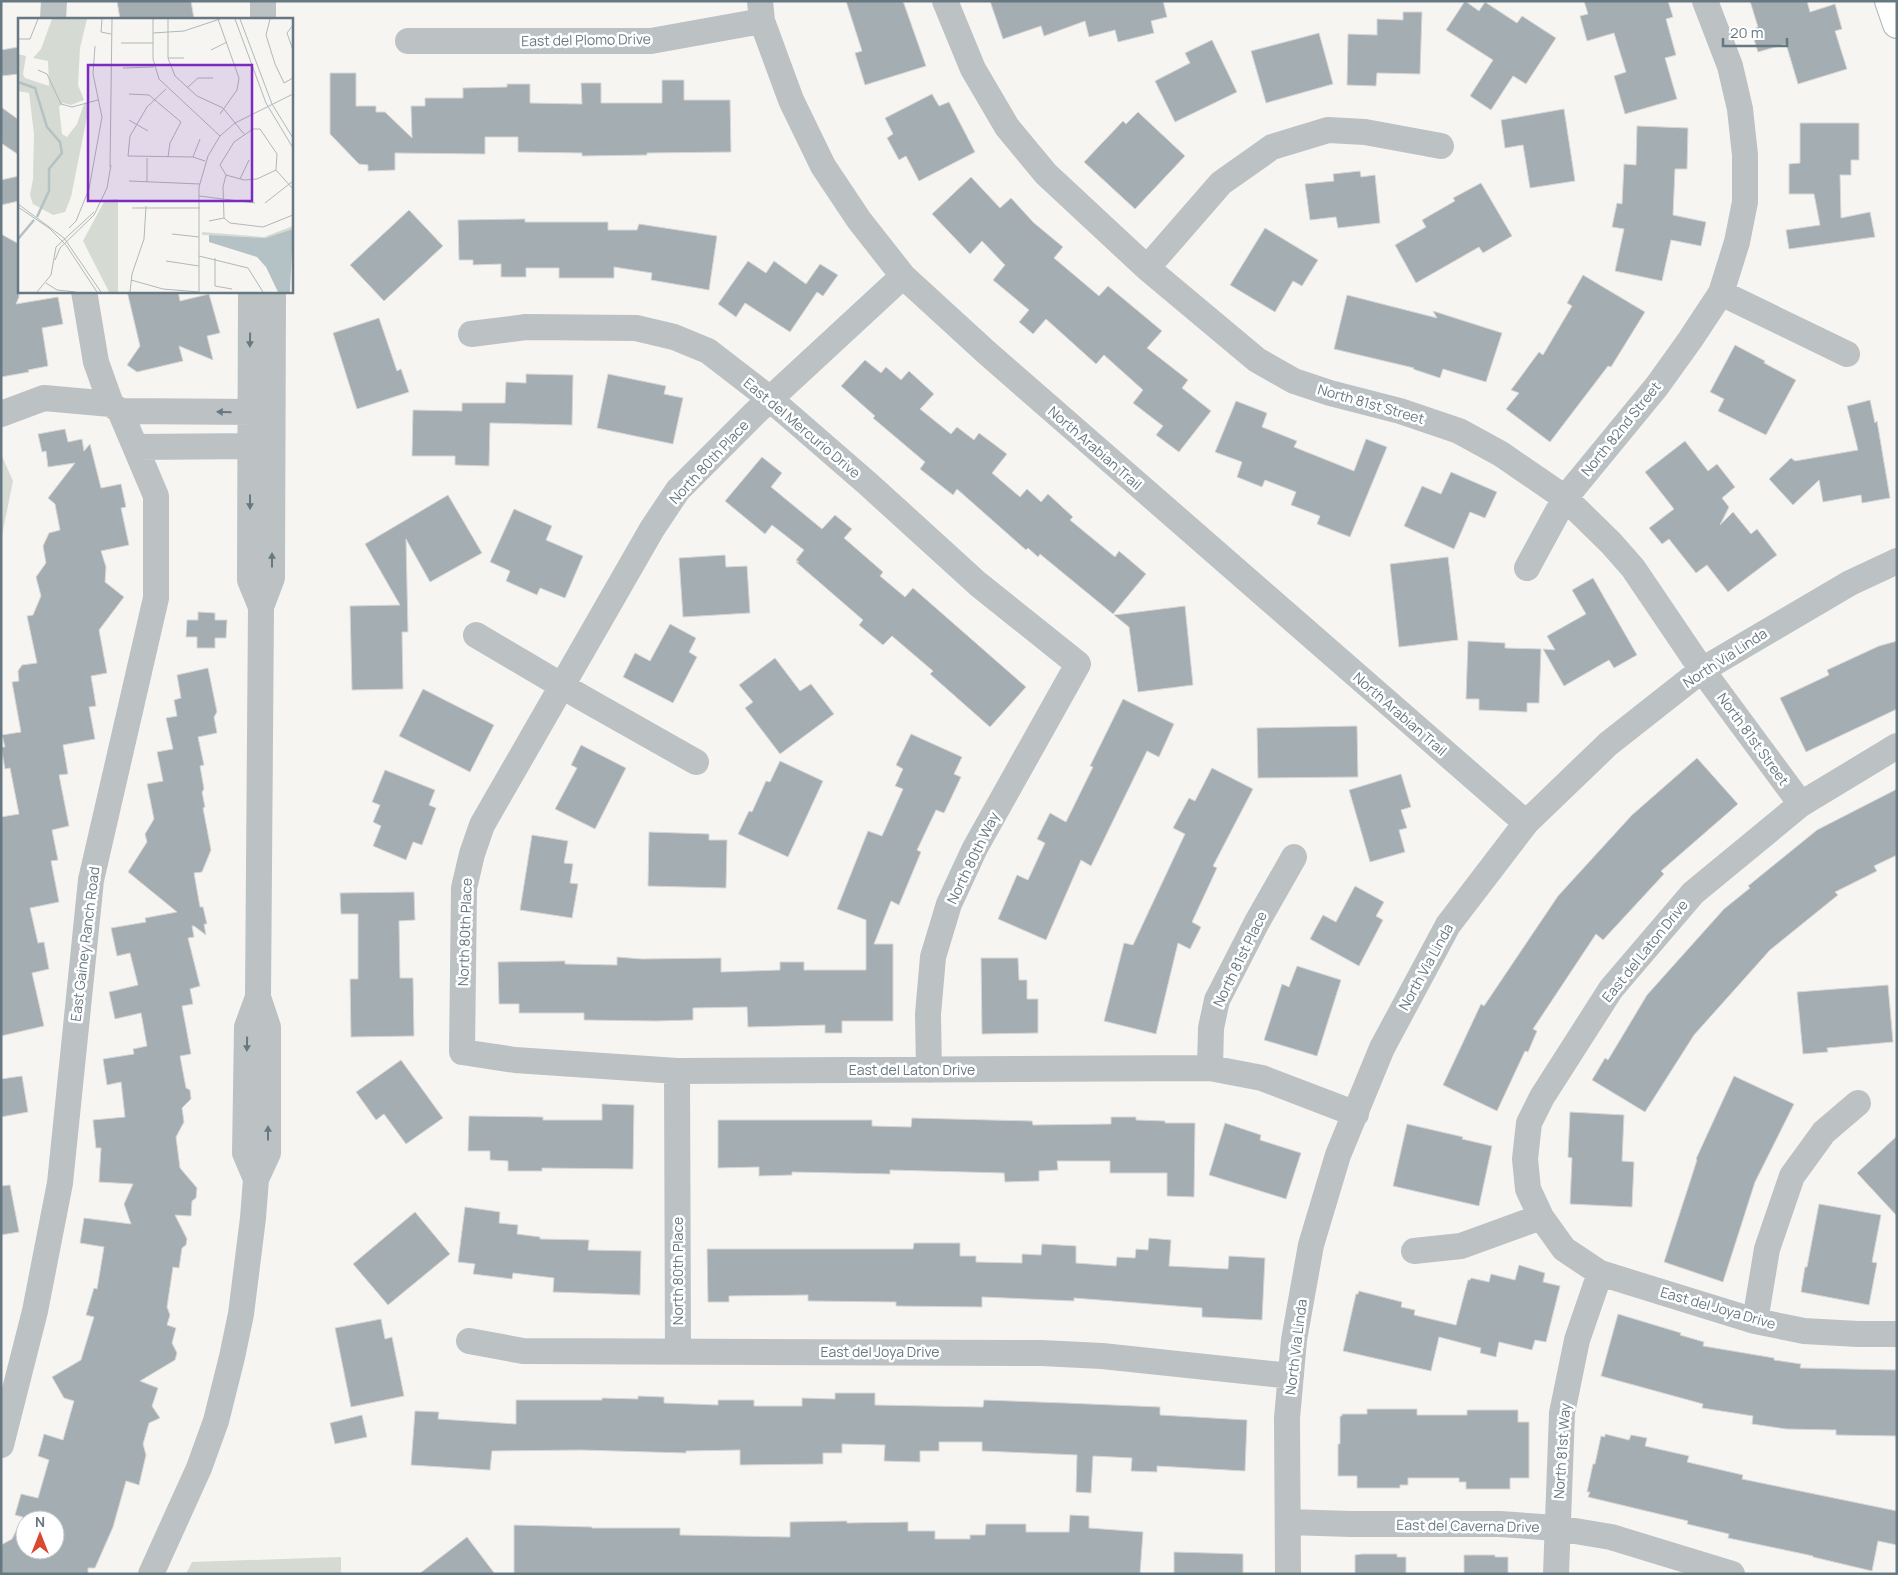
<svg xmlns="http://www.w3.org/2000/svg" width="1898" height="1575" font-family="Manrope,sans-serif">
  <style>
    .green { fill: #d5dad2 }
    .building { fill: #a4adb2; stroke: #d7d7d5; fill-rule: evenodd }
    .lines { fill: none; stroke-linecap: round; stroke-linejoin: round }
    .major-casing { stroke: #b0b6b9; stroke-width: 30 }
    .minor { stroke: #bcc1c4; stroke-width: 26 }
    .major { stroke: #fff; stroke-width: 28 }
    .oneway { fill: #667882 }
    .labels { text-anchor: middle; stroke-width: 5; stroke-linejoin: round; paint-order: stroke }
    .street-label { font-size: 14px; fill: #667882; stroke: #fff }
    .inset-river { fill: none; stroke: #b4c1c5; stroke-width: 2.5 }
    .inset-road { fill: none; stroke: #afb8bb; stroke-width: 1 }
    .view { fill: #7b2cbf; fill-opacity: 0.15; stroke: #7b2cbf; stroke-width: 2.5 }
    .inset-edge { fill: none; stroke: #667882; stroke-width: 2.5 }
  </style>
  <rect width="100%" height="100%" fill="#f6f5f2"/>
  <path class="green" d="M1,454L13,481L1,540Z
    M341,1557V1574H186L192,1562Z"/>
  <path class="building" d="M117,1H191L194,19H120Z
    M846,1H903L926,66L865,85L855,53L862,51Z
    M990,1H1163L1167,17L1151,21L1154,33L1118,42L1115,30L1089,37L1085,21L1044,36L1041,26L1003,39Z
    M1465,1L1479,11L1485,2L1517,23L1522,16L1556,38L1526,84L1513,76L1491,110L1470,96L1493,60L1446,30Z
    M1584,1H1668L1673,17L1666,19L1676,55L1665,58L1677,99L1625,114L1614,76L1626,72L1614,33L1587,41L1580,16L1588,14Z
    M1750,1H1807L1810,12L1835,4L1842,29L1835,31L1847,69L1798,84L1786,44L1758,52L1751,30L1758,27Z
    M1403,12H1422L1420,74L1377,73L1376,86L1347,85L1348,34L1377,35V19L1403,20Z
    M1319,33L1333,84L1266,103L1251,51Z
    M1212,40L1237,92L1175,122L1155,81L1190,63L1185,53Z
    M19,47V74L1,76V50Z
    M330,73H356V106H376V112H385L412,138L411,106H425V98H463V88L507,87V84H530V103L582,104L581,83H601V103H662V80H684V100H730L731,152L647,153V155L582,156V153L518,152V137H485V154L395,153V170L368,171V165L359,164L330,134Z
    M932,94L939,106L949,102L975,152L919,181L906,156L899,160L887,138L893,134L885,118Z
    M1,107L19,120V155L1,143Z
    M1564,109L1575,181L1530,188L1523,145L1505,148L1501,120Z
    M1138,112L1185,156L1135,209L1084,162L1123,121L1126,124Z
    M1800,123H1859V160H1851V175H1840L1841,218L1870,212L1875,237L1789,249L1786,230L1820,225L1814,194H1789V164L1800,163Z
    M1637,126L1688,128L1687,169H1675L1673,215L1706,222L1701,246L1671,240L1662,281L1615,271L1624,229L1612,227L1617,203L1622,204L1624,164L1636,165Z
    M1360,171L1361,177L1375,175L1380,223L1338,228L1336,217L1310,220L1305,184L1334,181L1333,174Z
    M19,176V201L1,205V180Z
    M971,177L1000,208L1011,198L1034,223L1063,247L1054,258L1099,296L1108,286L1162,331L1147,348L1188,380L1182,388L1211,411L1179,452L1156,435L1163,426L1133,403L1143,390L1104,355L1096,364L1046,319L1033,334L1019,322L1029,310L993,280L1005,265L982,241L970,254L932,214Z
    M1481,183L1512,236L1483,253L1479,247L1416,283L1395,245L1426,227L1422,220L1455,201L1453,198Z
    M409,210L443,246L384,301L350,265Z
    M525,219V222H608V230H637L639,224L717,236L709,290L651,280L652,273L614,267V278H559V268H526V277H501V264L473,265V260H459L458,220Z
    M1265,228L1318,260L1302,286L1293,281L1275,312L1230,285Z
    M1,234L19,244V297L16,304L58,297L63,324L42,328L48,366L28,370L29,372L1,377Z
    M748,261L766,273L774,261L806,284L820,264L838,275L823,296L817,292L790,332L745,303L736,317L718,304Z
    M1583,275L1645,312L1611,367L1608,366L1550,442L1506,409L1519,393L1511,390L1539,352L1543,355L1572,306L1567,303Z
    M127,291H178L180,301L209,294L220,333L207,336L213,360L179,346L183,361L137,372L127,365L140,346Z
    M1347,295L1437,318L1433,311L1502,333L1486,382L1443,369L1440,378L1413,369L1414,368L1334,349Z
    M379,318L397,371L401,369L409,392L357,409L333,333Z
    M1735,345L1765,361L1764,363L1796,380L1766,435L1718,411L1724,399L1710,392Z
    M865,360L881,373L886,367L901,380L909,371L934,394L920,409L951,434L957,427L974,440L979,433L1007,454L992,473L1020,497L1027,489L1041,502L1048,494L1073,517L1070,520L1115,557L1119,551L1146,574L1113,614L1040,554L1038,557L1028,548L1026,550L957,489L953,495L920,469L925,462L873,418L875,416L841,386Z
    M526,374L573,375L572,425L490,423L489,466L455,465V456H412L413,410L462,411V403H505L506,382L526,383Z
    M608,374L666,386L664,394L683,398L673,444L597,428Z
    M1870,400L1875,423L1877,421L1890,498L1862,503L1861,495L1823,502L1819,480L1793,505L1769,479L1791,458L1795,461L1858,450L1847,406Z
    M1236,401L1267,413L1262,427L1297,441L1294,447L1354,471L1366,439L1387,447L1350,537L1317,524L1320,516L1291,505L1296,492L1265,480L1262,487L1237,477L1242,462L1215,452Z
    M65,429L68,442L82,439L84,451L90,444L101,488L121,484L126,507L121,508L129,545L101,551L106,567L105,582L124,597L99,630L107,673L91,676L96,706L89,707L95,739L63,745L68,774L59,775L69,826L52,830L58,860L51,861L59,902L30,908L38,943L44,942L49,969L32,973L44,1026L1,1036V817L19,814L10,768L5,769L1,747H5L2,735L21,732L12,682L19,681L18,671L22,665L37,663L27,616L33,615L41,596L36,577L46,563L43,546L49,533L60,530L55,504L48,498L75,463L48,467L46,451L42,452L38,434Z
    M1685,441L1708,471L1717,464L1735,487L1722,498L1729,507L1720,525L1733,512L1751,534L1757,529L1777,555L1728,592L1707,565L1696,573L1669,539L1662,544L1649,528L1674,509L1645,472Z
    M762,457L782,473L771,487L822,529L835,515L852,529L844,538L883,572L880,576L905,597L913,588L1026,687L990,727L930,674L933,671L892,636L883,645L859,625L863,620L796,562H799L796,560L804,550L772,525L765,534L725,501Z
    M1451,472L1497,492L1485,518L1470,512L1454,549L1404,526L1422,486L1441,494Z
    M448,495L482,553L430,582L406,539L408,632H402L403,689L352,690L350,606L400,605L365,544Z
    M514,509L552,526L546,540L583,556L565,598L540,588L537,595L506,581L510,571L490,562Z
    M725,555L726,567L747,566L750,613L683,617L679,558Z
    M1448,557L1458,640L1399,647L1390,564Z
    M1593,578L1637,655L1614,668L1609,660L1564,686L1543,649L1555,650L1547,636L1586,614L1572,590Z
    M1185,606L1193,685L1138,692L1129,627L1114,615Z
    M198,612L215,613V620H227L226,638H215V648H197V637H186L187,620H198Z
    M670,624L696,638L689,652L697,657L673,703L623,677L635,653L650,661Z
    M1468,641L1505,643V648L1541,649L1539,703H1527V712L1479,710V699H1466Z
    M1897,641V709L1806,752L1780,698L1829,675L1827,670L1879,646Z
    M775,658L800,691L811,684L834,714L780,754L745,708L753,702L739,685Z
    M208,668L217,712L214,717L217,733L198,737L204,765L200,766L204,789L202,792L205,807L203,808L211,850L202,872L194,873L200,907H203L207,924H204L206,935L194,926H192L194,937L188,938L200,986L190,989L193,1004L182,1006L191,1054L180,1056L186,1088L190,1090L191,1099L182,1108L184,1122L176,1137L180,1168L197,1188L196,1198L192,1201L191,1216L175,1215L187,1239L186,1245L182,1248L179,1268L173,1267L167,1307L170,1315L167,1325L176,1328L172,1343L177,1353L175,1360L140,1381L158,1388L152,1406L160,1418L149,1423L143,1444L146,1455L139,1485L126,1481L113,1527L95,1568H88V1574H1V1545L12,1539L23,1517L15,1515L21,1494L38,1498L49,1460L38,1456L44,1434L63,1440L74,1401L64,1398L52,1377L81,1360L94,1317L86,1315L94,1288L97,1289L104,1247L80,1243L84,1218L131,1224L124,1204L133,1184L99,1182L101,1148H96L93,1120L125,1117L121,1082L107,1085L103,1059L134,1054L133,1049L147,1046L141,1013L115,1019L109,992L138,985L130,953L117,956L111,928L146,922L145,918L177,912L128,872L147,842L145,834L154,819L147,784L163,781L157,752L173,749L166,718L177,716L174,700L181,698L177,675ZM25,1520H55V1550H25Z
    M423,689L494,725L470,772L399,736Z
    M1123,699L1174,724L1159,757L1147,751L1091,866L1081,860L1046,940L998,919L1017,875L1028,880L1045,843L1037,839L1050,813L1066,822L1093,767L1090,766Z
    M1357,726L1358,777L1258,778L1257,728Z
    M911,734L962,757L954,774L961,777L944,813L936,810L917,850L921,852L899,905L891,901L874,944H893V1021H842V1033H825V1025L748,1027L747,1007L693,1008V1020L656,1021L584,1020V1013H519V1004H499L498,962L565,961V964L617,965V957L642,959L721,958V972L780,970V962H804V970H866V920L837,909L868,831L882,836L903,789L895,786L903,769L896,765Z
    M581,745L626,768L595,829L555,809L577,768L571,765Z
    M1697,758L1738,804L1661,871L1664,874L1603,940L1596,934L1533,1029L1537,1031L1528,1052L1525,1051L1497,1111L1443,1085L1481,1004L1484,1006L1558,896L1632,815Z
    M780,761L823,781L788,857L738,834L749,811L752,812L766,781L770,782Z
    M1212,768L1253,789L1213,866L1217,868L1192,922L1201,927L1190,949L1178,943L1156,1034L1104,1021L1124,943L1133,945L1185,834L1173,828L1189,798L1195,801Z
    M385,770L435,790L429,805L436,808L422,845L413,842L406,860L373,846L381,826L373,822L380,805L372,802Z
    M1401,774L1411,807L1401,810L1407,828L1399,830L1405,852L1370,862L1349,790Z
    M1897,789V855L1874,866L1877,871L1835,892L1838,895L1770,950L1694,1035L1645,1112L1592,1080L1605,1058L1608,1060L1647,995L1724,909L1750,888L1748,886L1817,830Z
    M649,832L709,834V840H727L726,888L648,886Z
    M532,835L568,841L564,863L573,864L570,883L578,884L572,918L520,910Z
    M1355,886L1384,902L1376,916L1383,920L1359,966L1310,939L1323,915L1336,922Z
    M414,892L415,920L399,921L400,978H413L414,1036L351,1037L350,979H358V914H341L340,893Z
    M981,958H1018L1019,980H1027V999H1038V1033L982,1034Z
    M1297,966L1341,980L1317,1056L1264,1040L1282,984L1289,987Z
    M1888,985L1893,1042L1827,1048L1828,1052L1803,1054L1797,992Z
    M401,1060L443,1118L406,1144L384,1114L376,1120L356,1092Z
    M22,1076L28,1112L1,1117V1079Z
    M1734,1076L1794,1104L1755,1182L1723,1282L1664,1262L1697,1160L1696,1159Z
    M602,1104L634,1105L633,1169L542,1168V1171H508V1161L490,1160V1151H468L469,1116L543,1117V1120H602Z
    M1570,1112L1624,1115L1622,1161L1634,1162L1632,1207L1570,1204L1572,1158L1568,1157Z
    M1111,1117H1136V1120L1165,1121V1123H1195L1194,1197L1167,1196V1173H1110V1161H1057L1058,1170L1039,1171V1181L1005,1182L1004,1173L890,1170V1174L792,1172V1175L759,1176V1167L718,1168V1120H872V1126L911,1127L912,1118L1032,1121L1033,1125L1111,1124Z
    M1225,1123L1261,1135L1260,1140L1301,1153L1286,1199L1209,1175Z
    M1407,1124L1463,1137L1462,1139L1492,1146L1479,1206L1393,1186Z
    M1897,1136V1216L1857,1173Z
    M10,1185L19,1232L1,1235V1186Z
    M1819,1204L1881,1215L1872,1262L1877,1263L1869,1305L1801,1292L1805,1267H1807Z
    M465,1207L500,1212L499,1223L518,1225L517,1234L540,1237V1239L589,1240L588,1250L641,1251L640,1295L553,1292L554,1278L513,1273L512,1279L473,1274L475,1264L458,1262Z
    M415,1212L450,1254L388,1305L353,1264Z
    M1149,1238L1171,1240L1169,1266L1228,1269L1229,1256L1265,1258L1262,1320L1202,1317V1308L1074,1298V1301L982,1297V1307L896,1306V1302L808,1301V1295L729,1296V1302H708L707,1249H913L914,1243H960V1256H976V1262L1022,1263V1254L1041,1255L1042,1244L1076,1246V1263L1116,1266L1117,1257L1135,1258L1136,1249L1148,1250Z
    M1519,1265L1545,1273L1543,1282L1560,1286L1546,1342L1535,1340L1532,1350L1499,1342L1496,1357L1480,1353L1481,1348L1439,1337L1431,1371L1343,1351L1356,1294H1358L1359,1291L1402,1302L1401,1307L1415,1310L1414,1315L1456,1325L1468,1280H1470L1471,1278L1489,1282L1491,1274L1515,1280Z
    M1618,1314L1681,1333L1680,1335L1704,1342L1703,1346L1774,1358V1360L1801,1364L1800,1368L1897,1370V1436L1836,1435V1430L1786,1429L1752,1424L1753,1416L1702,1408L1703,1404L1601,1376Z
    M381,1319L385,1339L392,1337L404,1396L351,1407L335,1328Z
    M835,1393H875V1405L983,1407L984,1400L1065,1403L1160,1407V1415L1247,1420L1245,1471L1157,1466V1472L1131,1471L1132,1458L1093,1456L1091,1493L1076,1492L1077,1455L982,1451V1442H939V1451H920V1462L884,1461L885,1445L842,1444V1453H823V1464L740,1465V1450L686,1451V1453L581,1450L492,1451L490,1470L411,1465L415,1411L439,1412L438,1419L516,1424V1400H602V1398L638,1399V1396L664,1397V1403L718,1405V1400H754V1406H802V1398L835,1399Z
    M1367,1409H1417V1415H1467V1410H1518V1422H1529V1478H1510V1489H1466V1482H1459V1478H1408V1485H1400V1488H1357V1476H1338V1444H1340V1416H1342V1414H1367Z
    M362,1415L367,1437L335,1444L330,1423Z
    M1605,1434L1629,1440L1631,1435L1647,1438L1645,1446L1689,1456L1687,1462L1743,1475L1742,1479L1897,1511V1545L1878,1541L1872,1571L1813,1557V1556L1728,1538L1729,1534L1687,1524L1688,1521L1588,1497L1590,1492H1587L1593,1464H1595L1601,1436L1605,1437Z
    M1070,1515L1089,1516V1528L1143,1532L1140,1574H514V1525L592,1527V1528H680V1535L790,1537V1522L847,1521V1523L908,1522V1531H935V1539H970V1535H985L986,1524H1026V1532H1069Z
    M467,1537L495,1574H419Z
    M1174,1552L1243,1554V1574H1174Z
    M1362,1554H1397V1557H1406V1574H1355V1555Z
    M1464,1555H1495V1557H1508V1574H1464Z"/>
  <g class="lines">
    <g class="major-casing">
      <path id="major" d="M1889,1L1897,24"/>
    </g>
    <path class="minor" d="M263,1V19
      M760,1L762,21L791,100L823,166L859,220L903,276L986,352L1526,823
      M945,1L973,69L1007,127L1046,174L1147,268L1257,360L1294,381L1330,393L1400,411L1459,431L1501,454L1565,498L1611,543L1633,568L1702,670L1801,804
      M53,19L54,1
      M408,41H651L762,21
      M1147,268L1221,183L1272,147L1328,130L1365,132L1441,146
      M903,276L755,413L678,490L652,529L482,825L472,854L464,888L462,1052L515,1060L677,1071L1210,1068L1262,1078L1356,1114
      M251,291L250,580L261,607
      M1721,293L1847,354
      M471,334L526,327L636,328L674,337L708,351L769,398L867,483L978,584L1078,664L975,848L949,904L933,957L928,1014L929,1070
      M120,411L267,412
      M1,414L44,398L111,404
      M136,447L268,446
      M1527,568L1565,498L1657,386L1690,340L1721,293L1737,242L1745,202V155L1740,109L1730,66L1705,1
      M476,635L581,697L696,762
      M1897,746L1801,804L1693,893L1611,989L1542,1097L1529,1123L1525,1159L1528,1189L1541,1217L1564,1249L1600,1273L1755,1321L1804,1331L1858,1334H1897
      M1210,1068L1211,1028L1217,1000L1257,922L1294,857
      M677,1071L678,1351
      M256,1179L245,1153L247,1027L258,997L261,607L272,578L273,291
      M1414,1251L1461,1246L1541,1217
      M1755,1321L1767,1249L1792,1176L1824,1132L1858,1103
      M469,1341L523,1351L1041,1353L1102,1356L1291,1376
      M1,1445L35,1311L60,1183L91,880L156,598V496L120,411L111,404L96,362L84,291
      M1288,1522L1351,1524H1500L1557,1528L1611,1537L1732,1574
      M151,1574L199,1468L216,1421L232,1357L241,1314L253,1218L256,1179L268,1153V1027L258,997
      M1288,1574L1287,1418L1294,1340L1311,1245L1338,1155L1382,1048L1448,925L1526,823L1608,744L1702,670L1850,583L1897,561
      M1556,1574L1562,1413L1577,1340L1600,1273"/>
    <use href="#major" class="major"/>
  </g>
  <defs><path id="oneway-solid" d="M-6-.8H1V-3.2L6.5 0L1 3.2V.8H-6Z" transform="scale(1.25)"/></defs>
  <g class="oneway">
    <use href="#oneway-solid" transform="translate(250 340) rotate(91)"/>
    <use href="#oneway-solid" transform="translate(224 412) rotate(-179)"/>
    <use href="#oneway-solid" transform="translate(250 502) rotate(90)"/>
    <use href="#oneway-solid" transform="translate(272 560) rotate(-90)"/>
    <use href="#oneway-solid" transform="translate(247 1044) rotate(91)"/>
    <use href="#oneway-solid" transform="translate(268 1133) rotate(-90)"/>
  </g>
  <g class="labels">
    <g class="street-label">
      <text transform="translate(586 40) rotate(-1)" y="5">East del Plomo Drive</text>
      <text transform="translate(1371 404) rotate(16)" y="5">North 81st Street</text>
      <text transform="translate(802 428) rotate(40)" y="5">East del Mercurio Drive</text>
      <text transform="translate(1621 429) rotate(-51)" y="5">North 82nd Street</text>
      <text transform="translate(1095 448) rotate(41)" y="5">North Arabian Trail</text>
      <text transform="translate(709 462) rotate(-47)" y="5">North 80th Place</text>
      <text transform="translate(1725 658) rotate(-33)" y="5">North Via Linda</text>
      <text transform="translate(1400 714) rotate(41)" y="5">North Arabian Trail</text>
      <text transform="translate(1753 739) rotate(54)" y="5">North 81st Street</text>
      <text transform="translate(973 858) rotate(-64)" y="5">North 80th Way</text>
      <text transform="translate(465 932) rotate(-88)" y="5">North 80th Place</text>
      <text transform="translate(85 944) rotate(-83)" y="5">East Gainey Ranch Road</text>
      <text transform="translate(1645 951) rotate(-51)" y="5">East del Laton Drive</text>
      <text transform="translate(1240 959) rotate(-64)" y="5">North 81st Place</text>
      <text transform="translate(1426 967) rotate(-61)" y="5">North Via Linda</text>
      <text x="912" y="1075">East del Laton Drive</text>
      <text transform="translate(678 1271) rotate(-90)" y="5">North 80th Place</text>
      <text transform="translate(1718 1308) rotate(16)" y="5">East del Joya Drive</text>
      <text transform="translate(1296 1347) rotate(-83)" y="5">North Via Linda</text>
      <text x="880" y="1357">East del Joya Drive</text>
      <text transform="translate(1562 1451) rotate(-86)" y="5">North 81st Way</text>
      <text transform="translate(1468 1526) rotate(1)" y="5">East del Caverna Drive</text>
    </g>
  </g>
  <g transform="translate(18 18)">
    <rect width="275" height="275" fill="#f6f5f2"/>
    <path d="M34,1H69L62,30L60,67L66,82L53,87L45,85L41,89L44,116L49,119L59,106L66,86L69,84L71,89L53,179L47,194L35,197L15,186L12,177L15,161L16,116L11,75L0,73V36L8,38L5,56L7,60L31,68L30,43L15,40L23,31ZM100,181V274H91L65,223L87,182ZM275,208L273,212L254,220L184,217V214L246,219Z" fill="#d5dad2"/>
    <path d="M275,211L272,274H260L248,249L239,239L191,224V217L248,220Z" fill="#b4c1c5"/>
    <path class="inset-river" d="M0,64L17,70L29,109L42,124L44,135L31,151V173L19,199M0,221L16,202"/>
    <path class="inset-road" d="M84,1L83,14L93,16M135,1V41L141,61L202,118M150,1V40L157,58L179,78L205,90L226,116M200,1L221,60L219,72L202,96M217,1L248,85L275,130M222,1L254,86L275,120M252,1L248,17L257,46L266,65L275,60M275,7L269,15L275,32M135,15L166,13L202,1M0,21H12L20,1M103,25H135M193,32L209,24M150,40H166M105,50L136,49M20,52L29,56L43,86L54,89L80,82M169,70L180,60H195M148,71L129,89L112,118L110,138L175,139L187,143M111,76L131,77L163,104L152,125L150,139M111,102L130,113M175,139L182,121M129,140V164M92,149L94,1M258,152L239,161L226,162L208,157L202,147L216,124L235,111H242L259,136L258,152L275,171M222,161L231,142M111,163L182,166M181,178L237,185M247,185L275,163M0,186L46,220L83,274M0,189L31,210L48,227L79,274M114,190H182M206,200L212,205L245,209L275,197M191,203L206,200L205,169L208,157M51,210L58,203L71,171L84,99L75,56L77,28M154,216L181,219M181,238L230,250L245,274M197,240V268L214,271M37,242L42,230L76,197L89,170L93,147M148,243L181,248M113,262L145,271L181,274M28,265L39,272L58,274M19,274L33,257L38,229L76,194M112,274L114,256L126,221L128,188M181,274V169L190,138L202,118L217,105L275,76"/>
    <path class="view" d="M70,47H234V183H70Z"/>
    <rect width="275" height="275" class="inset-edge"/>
  </g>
  <rect width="1898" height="1575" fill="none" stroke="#667882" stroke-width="5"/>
  <g transform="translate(40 1535)"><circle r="24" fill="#ffffff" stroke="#c2c9cd"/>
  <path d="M0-4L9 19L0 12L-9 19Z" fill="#d9492f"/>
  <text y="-8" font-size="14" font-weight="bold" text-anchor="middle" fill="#667882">N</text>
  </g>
  <path d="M1723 38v8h64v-8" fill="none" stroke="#667882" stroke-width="2.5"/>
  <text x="1730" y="38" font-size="15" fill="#667882" stroke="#ffffff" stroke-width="4" paint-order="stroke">20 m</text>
</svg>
